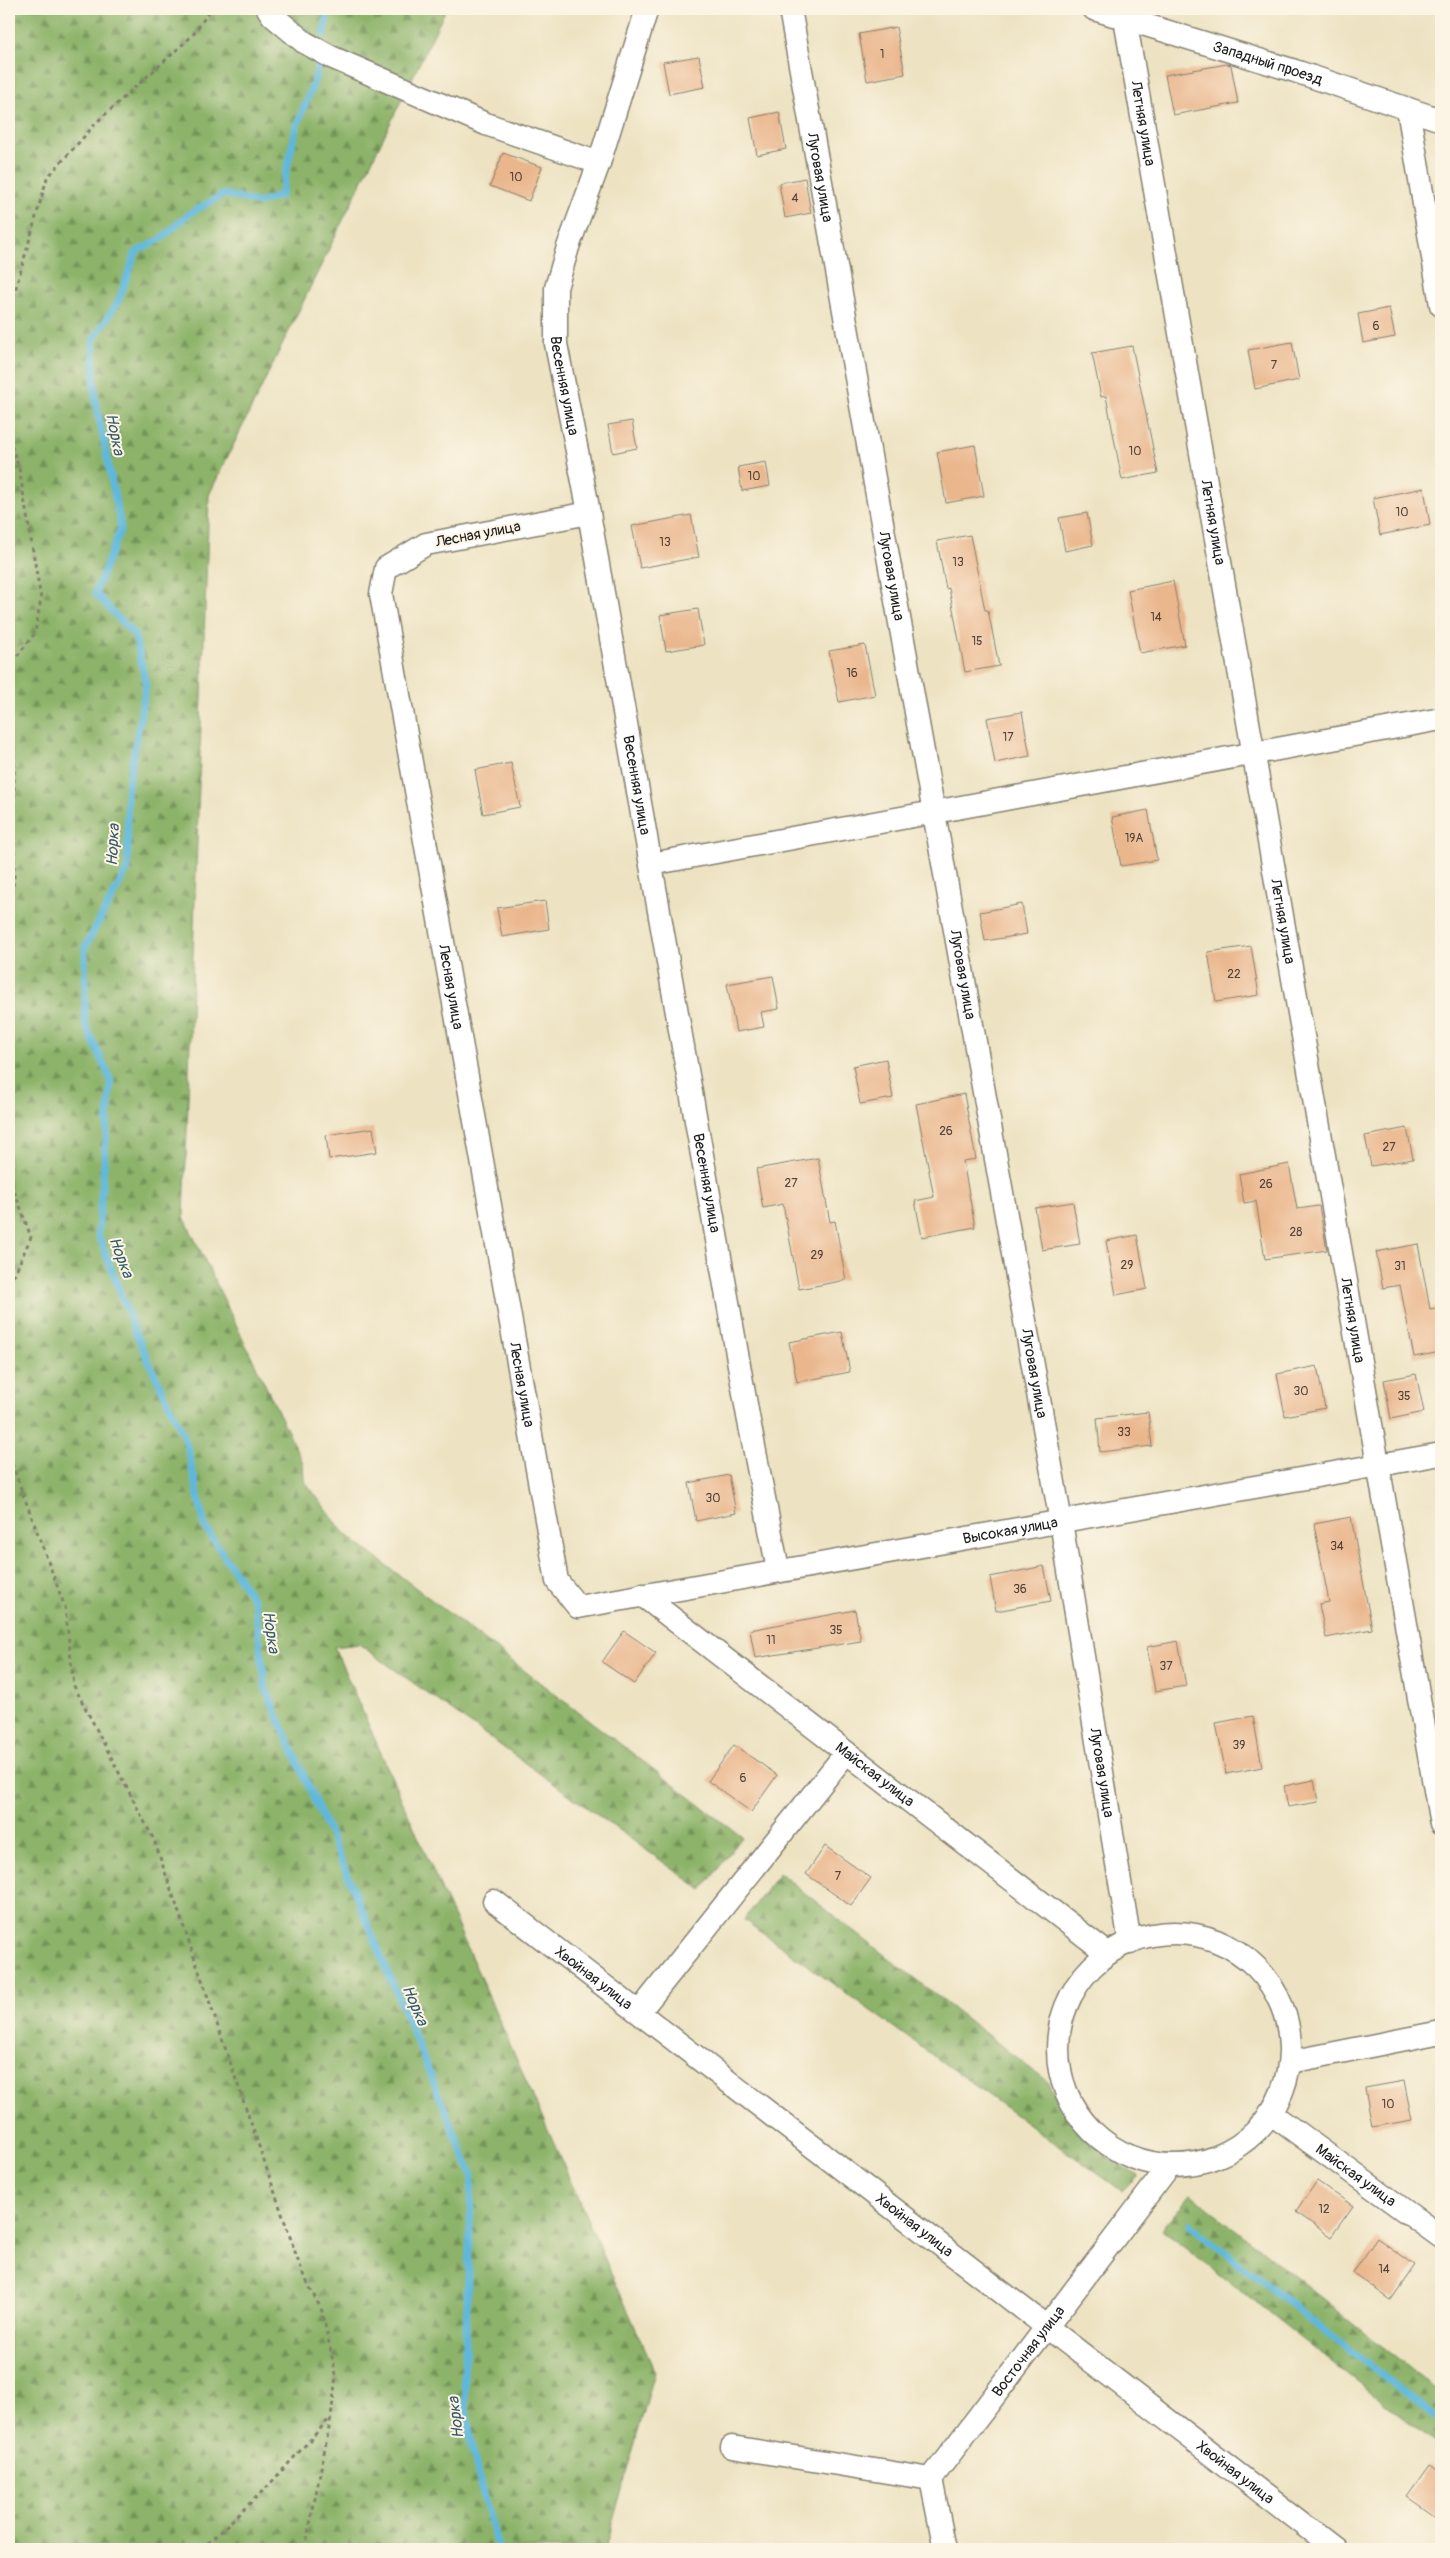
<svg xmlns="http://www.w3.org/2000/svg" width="1450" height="2558" font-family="Pangolin,sans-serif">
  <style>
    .forest { fill: url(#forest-firs); stroke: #546842 }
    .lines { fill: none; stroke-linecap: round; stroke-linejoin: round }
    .stream { stroke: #5eb8dc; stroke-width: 7 }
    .building { fill: #eab68c }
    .minor-casing { stroke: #848070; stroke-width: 25 }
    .path { stroke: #848070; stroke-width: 3; stroke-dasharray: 4 4; stroke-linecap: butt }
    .minor { stroke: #fff; stroke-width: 22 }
    .labels { text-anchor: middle; stroke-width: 4; stroke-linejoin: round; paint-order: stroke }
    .number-label { font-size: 12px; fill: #504238 }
    .street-label { font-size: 15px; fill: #1c1c1c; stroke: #fcf5e5 }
    .water-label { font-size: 16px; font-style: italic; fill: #365a69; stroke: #fcf5e5 }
  </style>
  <defs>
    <pattern id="forest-firs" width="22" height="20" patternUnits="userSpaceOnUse" patternTransform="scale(1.25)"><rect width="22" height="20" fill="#8cb369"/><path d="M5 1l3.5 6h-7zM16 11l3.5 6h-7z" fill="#729156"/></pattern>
  </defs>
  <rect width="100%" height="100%" fill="#fcf5e5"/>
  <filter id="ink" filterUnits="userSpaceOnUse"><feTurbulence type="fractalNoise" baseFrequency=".02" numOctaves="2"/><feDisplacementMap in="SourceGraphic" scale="10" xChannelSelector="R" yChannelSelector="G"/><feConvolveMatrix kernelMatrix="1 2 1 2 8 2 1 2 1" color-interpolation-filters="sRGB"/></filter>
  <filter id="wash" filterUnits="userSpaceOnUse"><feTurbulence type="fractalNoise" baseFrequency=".0096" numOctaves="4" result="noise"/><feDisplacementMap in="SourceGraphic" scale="20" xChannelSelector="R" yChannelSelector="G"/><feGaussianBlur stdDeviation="1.12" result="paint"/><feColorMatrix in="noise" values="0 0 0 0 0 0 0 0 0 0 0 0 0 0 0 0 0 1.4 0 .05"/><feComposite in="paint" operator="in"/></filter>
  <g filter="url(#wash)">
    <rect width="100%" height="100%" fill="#ede3c3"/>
    <path class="forest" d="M9,9H446L209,495L184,1217L303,1463L304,1480L344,1533L742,1837L702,1890L359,1644L334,1647L655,2372L605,2549H9Z
      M779,1873L1049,2083L1072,2125L1104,2154L1138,2175L1122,2191L744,1920Z
      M1191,2194L1441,2393V2448L1162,2229Z"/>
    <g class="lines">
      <path class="stream" d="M324,34L328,9
        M318,65L315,79L296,128L281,195L259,203L224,194L189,214L161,239L136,252L118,302L93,340L95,398L121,528L95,593L135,636L146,684L127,791L128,868L85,947V1023L111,1081L98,1234L136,1334L186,1441L205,1527L254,1601L266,1690L345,1869L472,2175L464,2379C466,2437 482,2494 499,2549
        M1190,2225L1441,2421"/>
    </g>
    <g id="blocks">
      <path class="building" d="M896,27L905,74L867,81L859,34Z
        M699,56L705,87L669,94L663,62Z
        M1227,64L1231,65L1238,103L1173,115L1165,75Z
        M779,112L786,149L757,155L750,118Z
        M503,153L542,167L529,201L490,186Z
        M805,178L811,213L785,218L779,183Z
        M1389,308L1395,337L1363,343L1358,314Z
        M1292,342L1299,380L1255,389L1248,350Z
        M1132,346L1158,473L1122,480L1106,396L1101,397L1092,353Z
        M632,421L637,448L613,453L608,425Z
        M975,445L984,496L946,503L937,452Z
        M766,462L770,486L742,491L738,467Z
        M1424,488L1430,525L1380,535L1373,498Z
        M1087,513L1093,545L1065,551L1059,518Z
        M691,515L699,557L640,568L632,526Z
        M970,535L985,610H988L999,666L965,672L949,588L946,589L937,541Z
        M1173,581L1185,645L1140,653L1128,590Z
        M698,609L704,645L666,651L660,615Z
        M865,645L875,695L839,702L829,651Z
        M1022,712L1030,756L995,763L987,718Z
        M511,763L520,807L483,814L475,770Z
        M1148,810L1157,860L1121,866L1112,817Z
        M545,901L549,929L502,937L497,908Z
        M1022,904L1027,934L985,941L980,912Z
        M1251,946L1259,995L1216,1002L1208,952Z
        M773,976L779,1009L761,1012L764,1027L736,1032L727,984Z
        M886,1059L893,1098L860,1104L853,1066Z
        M964,1094L976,1159L963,1161L975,1227L922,1237L915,1201L934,1197L916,1104Z
        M373,1128L377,1152L329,1159L326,1135Z
        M1407,1128L1413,1159L1371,1166L1365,1136Z
        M818,1158L830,1222L835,1221L846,1280L799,1289L783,1204L763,1208L756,1169Z
        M1289,1164L1297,1209L1319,1206L1327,1250L1265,1259L1256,1201L1244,1203L1239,1174Z
        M1073,1202L1080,1244L1042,1250L1035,1208Z
        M1137,1235L1147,1289L1116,1295L1106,1241Z
        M1418,1244L1430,1309L1441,1307V1352L1414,1357L1400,1285L1383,1288L1376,1252Z
        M842,1332L850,1372L797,1382L789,1342Z
        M1317,1366L1325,1408L1285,1416L1277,1374Z
        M1416,1374L1424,1412L1391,1419L1384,1380Z
        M1148,1412L1152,1446L1100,1452L1097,1418Z
        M729,1475L736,1513L696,1521L689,1483Z
        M1351,1517L1372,1629L1326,1638L1319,1604L1329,1602L1314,1524Z
        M1044,1566L1051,1601L996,1611L990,1577Z
        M855,1610L861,1641L755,1658L750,1630Z
        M624,1631L656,1653L634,1684L602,1662Z
        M1178,1641L1186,1686L1155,1691L1147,1647Z
        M1253,1716L1262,1767L1226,1774L1216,1723Z
        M734,1745L777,1775L751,1812L708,1781Z
        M1314,1780L1318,1802L1288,1807L1284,1786Z
        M825,1846L871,1878L851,1906L806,1874Z
        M1404,2081L1412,2120L1372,2127L1365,2088Z
        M1317,2181L1353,2206L1331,2237L1296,2212Z
        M1377,2238L1415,2265L1391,2300L1353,2273Z
        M1429,2465L1441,2474V2520L1407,2496Z"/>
    </g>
  </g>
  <g filter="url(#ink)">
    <use href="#blocks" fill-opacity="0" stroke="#848070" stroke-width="1"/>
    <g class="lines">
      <g class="minor-casing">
        <g id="minor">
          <path d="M268,9L273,16L304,42L331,57L486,124L599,163"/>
          <path id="s1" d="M647,9L599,163L568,247L556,288V344L587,502L748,1416L778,1570"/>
          <path id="s2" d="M790,9L1061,1522L1130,1943"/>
          <path id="s3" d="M1094,9L1295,71L1441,120"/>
          <path id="s4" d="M1125,19L1441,1824"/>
          <path d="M1408,109L1441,305"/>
          <path id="s5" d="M589,513L426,544L386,568L381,594L557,1581L578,1607L1441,1454"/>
          <path d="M651,864L1441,719"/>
          <path id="s6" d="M642,1595L1107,1953"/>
          <path id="s7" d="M494,1901L1335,2549"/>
          <circle cx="1174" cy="2049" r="116"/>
          <path d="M639,2012L846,1753"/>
          <path d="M1290,2062L1441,2032"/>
          <path id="s8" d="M1270,2113L1441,2237"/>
          <path d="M732,2447L931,2479"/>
          <path id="s9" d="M945,2549L931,2479L1170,2165"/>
        </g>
      </g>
      <path class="path" d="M9,312L47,178L98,121L192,36L211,9
        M9,438L19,468L41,599L35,633L9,667
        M9,740L14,746V880L9,908
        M9,1176L31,1237L9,1286
        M9,1456L65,1607L74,1686L154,1840L302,2272L322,2311L336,2375L331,2418L305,2549
        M202,2549L268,2486L330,2418"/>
      <use href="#minor" class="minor"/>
    </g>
  </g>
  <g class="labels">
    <g class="number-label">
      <text x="882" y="58">1</text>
      <text x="516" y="181">10</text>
      <text x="795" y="202">4</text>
      <text x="1376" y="330">6</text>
      <text x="1274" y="369">7</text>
      <text x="1135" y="455">10</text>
      <text x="754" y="480">10</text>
      <text x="1402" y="516">10</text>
      <text x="665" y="546">13</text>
      <text x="958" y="566">13</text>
      <text x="1156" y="621">14</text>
      <text x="977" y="645">15</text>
      <text x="852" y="677">16</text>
      <text x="1008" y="741">17</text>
      <text x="1134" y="842">19А</text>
      <text x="1234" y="978">22</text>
      <text x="946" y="1135">26</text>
      <text x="1389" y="1151">27</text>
      <text x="791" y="1187">27</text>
      <text x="1266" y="1188">26</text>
      <text x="1296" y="1236">28</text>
      <text x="817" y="1259">29</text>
      <text x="1127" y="1269">29</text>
      <text x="1400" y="1270">31</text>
      <text x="1301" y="1395">30</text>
      <text x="1404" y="1400">35</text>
      <text x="1124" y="1436">33</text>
      <text x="713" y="1502">30</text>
      <text x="1337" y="1550">34</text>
      <text x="1020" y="1593">36</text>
      <text x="836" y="1634">35</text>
      <text x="771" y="1644">11</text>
      <text x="1166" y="1670">37</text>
      <text x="1239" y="1749">39</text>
      <text x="743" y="1782">6</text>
      <text x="838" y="1880">7</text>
      <text x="1388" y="2108">10</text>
      <text x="1324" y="2213">12</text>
      <text x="1384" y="2273">14</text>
    </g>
    <g class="street-label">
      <text dy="5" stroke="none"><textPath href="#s3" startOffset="182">Западный проезд</textPath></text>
      <text dy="5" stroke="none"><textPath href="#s4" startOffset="106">Летняя улица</textPath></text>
      <text dy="5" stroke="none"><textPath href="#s2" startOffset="171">Луговая улица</textPath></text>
      <text dy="5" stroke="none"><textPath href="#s1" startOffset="392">Весенняя улица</textPath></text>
      <text dy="5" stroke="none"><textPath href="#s4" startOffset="511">Летняя улица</textPath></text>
      <text transform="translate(478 534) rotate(-11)" y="5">Лесная улица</text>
      <text dy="5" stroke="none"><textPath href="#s2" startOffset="576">Луговая улица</textPath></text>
      <text dy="5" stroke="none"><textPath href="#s1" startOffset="798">Весенняя улица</textPath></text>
      <text dy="5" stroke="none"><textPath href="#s4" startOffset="916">Летняя улица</textPath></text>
      <text dy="5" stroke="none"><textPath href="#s2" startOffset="981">Луговая улица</textPath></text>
      <text dy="5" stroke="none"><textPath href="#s5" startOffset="638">Лесная улица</textPath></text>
      <text dy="5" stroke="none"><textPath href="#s1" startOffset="1202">Весенняя улица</textPath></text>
      <text dy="5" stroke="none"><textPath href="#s4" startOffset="1321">Летняя улица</textPath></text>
      <text dy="5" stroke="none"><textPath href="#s2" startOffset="1386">Луговая улица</textPath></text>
      <text dy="5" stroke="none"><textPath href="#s5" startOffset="1042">Лесная улица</textPath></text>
      <text dy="5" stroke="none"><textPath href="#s5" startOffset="1714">Высокая улица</textPath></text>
      <text dy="5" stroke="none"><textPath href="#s2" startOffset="1791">Луговая улица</textPath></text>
      <text dy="5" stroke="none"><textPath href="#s6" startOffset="294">Майская улица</textPath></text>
      <text dy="5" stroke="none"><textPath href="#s7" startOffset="126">Хвойная улица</textPath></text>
      <text dy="5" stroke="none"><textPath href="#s8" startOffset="106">Майская улица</textPath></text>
      <text dy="5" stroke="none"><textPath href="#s7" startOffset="531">Хвойная улица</textPath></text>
      <text dy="5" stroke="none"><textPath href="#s9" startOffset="232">Восточная улица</textPath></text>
      <text dy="5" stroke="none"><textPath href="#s7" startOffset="936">Хвойная улица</textPath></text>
    </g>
    <g class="water-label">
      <text transform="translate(116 434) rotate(79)" y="6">Норка</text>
      <text transform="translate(112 845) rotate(-87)" y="6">Норка</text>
      <text transform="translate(122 1257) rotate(69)" y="6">Норка</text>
      <text transform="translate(272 1632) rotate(82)" y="6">Норка</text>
      <text transform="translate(416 2005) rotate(67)" y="6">Норка</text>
      <text transform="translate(455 2418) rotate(-97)" y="6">Норка</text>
    </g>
  </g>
  <rect width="1450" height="2558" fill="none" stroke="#fcf5e5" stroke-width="30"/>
</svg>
